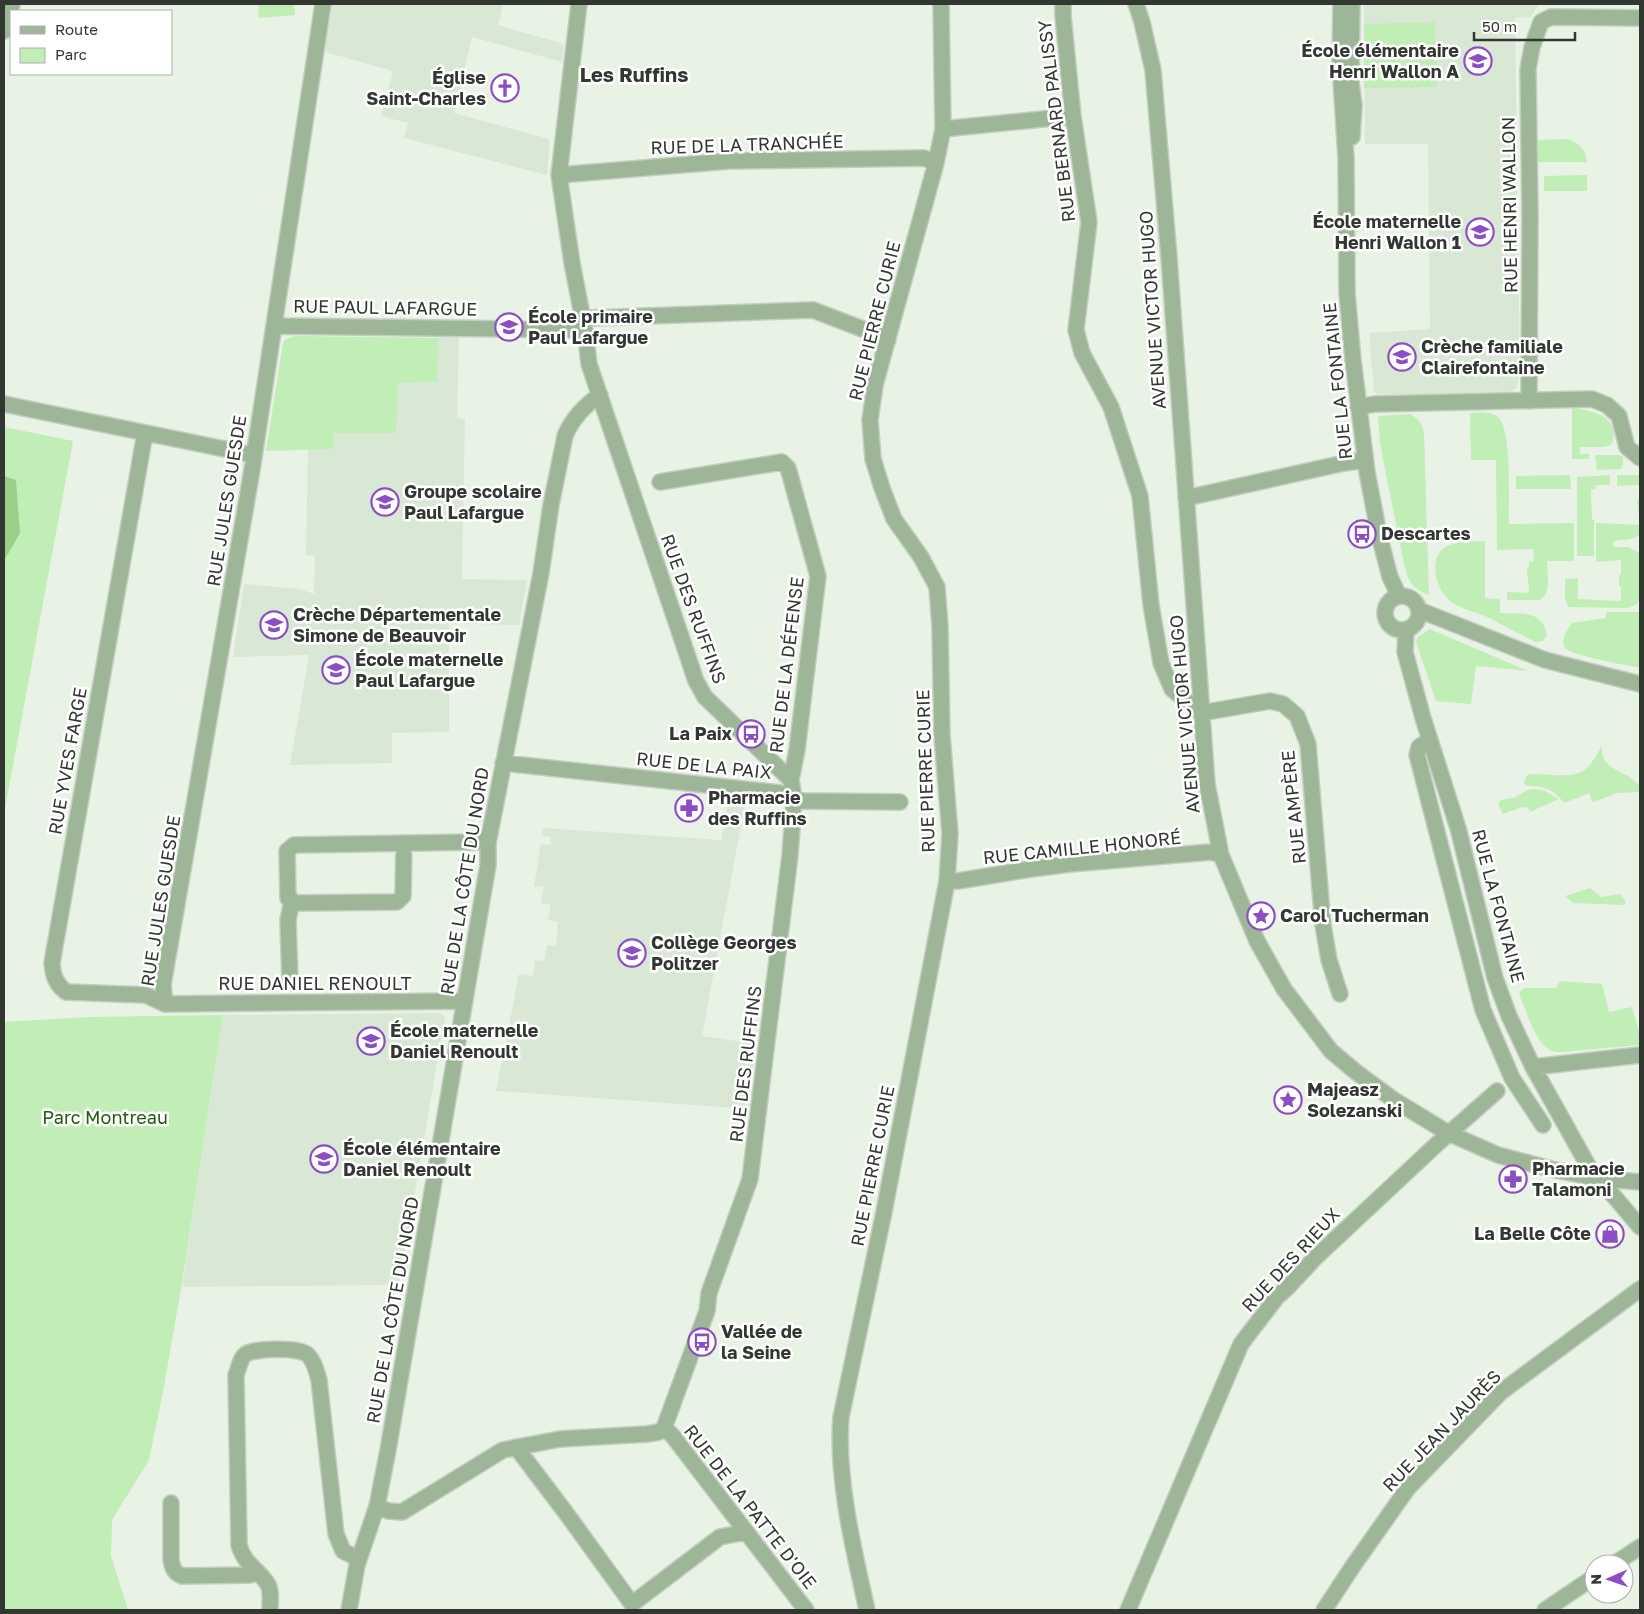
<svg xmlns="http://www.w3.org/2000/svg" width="1644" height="1614" font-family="'Golos Text',sans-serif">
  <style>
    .built { fill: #d9e8d5 }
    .green { fill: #c1edb6 }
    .water { fill: #99d18a }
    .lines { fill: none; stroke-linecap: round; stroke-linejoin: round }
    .minor-casing { stroke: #c4cdc1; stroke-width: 18 }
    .minor { stroke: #9db697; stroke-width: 15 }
    .labels { text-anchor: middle; stroke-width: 5; stroke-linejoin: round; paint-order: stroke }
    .poi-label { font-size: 18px; font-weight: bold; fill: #333732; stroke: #fff; text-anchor: start }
    .street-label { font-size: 18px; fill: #333732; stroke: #fff }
    .park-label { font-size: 18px; fill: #255913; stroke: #fff }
    .quarter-label { font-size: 20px; font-weight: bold; fill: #333732; stroke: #fff }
  </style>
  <rect width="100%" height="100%" fill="#e8f3e5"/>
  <path class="built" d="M332,4H503L498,25L564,44L562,62L472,37L454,113L550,139L547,175L404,138L408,123L381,116L393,71L325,52Z
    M1364,4H1539L1531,17L1515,18L1520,375L1516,388L1508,394H1377L1374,391L1369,333L1430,329L1428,144H1365Z
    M439,334H459L457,418L465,419L462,579L527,580L519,625L449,624V732L392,733V763L290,765L309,655L233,657L244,584L300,589L314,594L315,556L306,555L308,450L333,449V433L398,381H438Z
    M729,797L746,799L702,1036L750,1043L755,1049L749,1109L496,1091L519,974L533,976L535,960L544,961L547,945L556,946L558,922L548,920L551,905L541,903L544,887L534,886L541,844L550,845L551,837L542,836L543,828L721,840Z
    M441,1013L445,1017L399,1285L182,1287L223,1015Z"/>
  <path class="green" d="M258,4H294L295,15L259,18Z
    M1435,22L1437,87L1364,88V24Z
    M1565,139C1577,141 1587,149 1587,162H1536L1535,140Z
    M1587,175V191H1544V176Z
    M295,336L439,338L438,381L398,383L396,433H334L333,449L266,451L283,343L284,340Z
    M1572,408C1592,410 1621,416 1612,444L1605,447H1580V454H1589V459H1572Z
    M1470,413C1478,413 1490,411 1497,416C1513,427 1508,503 1509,524L1574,523V561H1547C1547,574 1552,592 1540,600H1507V592L1529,593L1527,567H1529V562L1534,561L1533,549L1497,550L1496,460H1471Z
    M1410,414C1419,419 1422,424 1424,433L1429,595C1412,588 1410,584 1405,568L1387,480L1380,442L1378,416Z
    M4,427L73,441L4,814Z
    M1595,455H1619L1623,457V465L1620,469L1597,470Z
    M1570,475L1571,489H1516V476Z
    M1610,475V485H1596L1595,489L1591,490L1592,519L1594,520V556H1577V477Z
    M1617,475H1640V535L1631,539L1613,541V547H1628L1640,553V598L1637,604L1628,608L1569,607L1565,599V579L1578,578V599L1621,601V586H1619V575H1621V560L1596,562V523L1640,525L1637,500L1640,499V485L1617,486Z
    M1485,541V598L1500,599V613C1521,614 1542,609 1547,635L1543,641L1536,642C1521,635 1506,627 1491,619C1478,612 1461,610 1449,600C1439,592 1433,573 1436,561C1441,539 1467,542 1485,541Z
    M1606,612H1640V668C1628,665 1571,656 1565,648C1560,640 1567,630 1572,623L1606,618Z
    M1430,629L1528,671L1476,666L1471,704L1436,701L1416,642L1418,637Z
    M1602,745C1600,764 1614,769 1628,776C1632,778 1636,783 1640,786V792L1617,793L1594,802L1591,801L1590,793L1564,803C1554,789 1544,786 1527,786L1524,783C1525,779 1526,774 1531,774C1544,773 1570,779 1583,771C1591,766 1597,754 1602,745Z
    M1536,789L1545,791L1558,799L1530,812L1528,808L1522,807L1503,814L1498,804L1501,800L1516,797L1527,790Z
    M1590,888L1601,897L1620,894L1625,900V905L1573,903L1565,896Z
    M1560,981L1602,984L1609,1012L1632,1007L1638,1028H1640V1045L1562,1052C1558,1052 1554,1052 1550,1050C1535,1043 1526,1009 1519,994L1523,988H1556Z
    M223,1015L182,1283L163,1392L149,1460L112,1520L111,1556L128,1610H4V1022L88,1017Z"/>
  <path class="water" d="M4,476L16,480L20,533L4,561Z"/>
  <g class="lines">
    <g class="minor-casing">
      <path id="minor" d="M1063,4V16L1073,116L1089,222L1076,330L1082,353L1111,407L1140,496L1151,605L1161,663L1172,689L1201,713L1270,701L1283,704L1297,716L1308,744L1323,925L1329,960L1340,994
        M1136,4L1142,22L1153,70L1169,257L1207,784L1221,855L1257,941L1284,989L1331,1051L1356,1072L1394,1100L1448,1133L1498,1155L1551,1169L1595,1178L1640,1182
        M1341,4L1340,64L1346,158L1347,293L1353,360L1367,472L1379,535L1390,577L1399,596
        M4,31L12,4
        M943,129L1073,116
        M1352,137L1354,105L1351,83L1352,4
        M559,175L729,161L924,158L936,163
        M583,322L592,318L813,310L878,335L888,340
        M274,326L585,330
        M1529,401L1530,216L1528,69L1532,47L1541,22L1551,17L1640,18
        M4,404L254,455
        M1358,407L1375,404L1592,399L1607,405L1619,416L1627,447L1640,458
        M145,433L52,963C53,976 56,984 66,992L146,995L165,1004L465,1001
        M660,482L782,462L788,468L818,576L797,750L791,780
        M1186,498L1344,463L1365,460
        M1385 613a17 17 0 1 1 34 0a17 17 0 1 1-34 0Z
        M1419,610L1545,660L1640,684
        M1406,630L1405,652L1423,718L1458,828L1495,978L1509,1016L1533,1067L1595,1178L1613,1195L1640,1227
        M1429,740L1419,747L1417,755L1483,1010L1512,1078L1543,1125
        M503,763L780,793L803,801L900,802
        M404,843L403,896L397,902L296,903L288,898L287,851L294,845L475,842H480L489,833
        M947,881H958L1031,869L1070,864L1211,852L1221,855
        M290,980L288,920L292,901
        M165,1004L163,985L252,470L323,4
        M1533,1067L1640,1055
        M664,1428L672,1435L806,1610
        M516,1447L566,1513L632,1604L720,1537L746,1532
        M171,1503V1559C172,1567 174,1573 182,1576L249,1575L257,1573
        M377,1506L388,1511L402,1512L503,1450L560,1439L647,1434L659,1432L664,1428L707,1311L709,1293L750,1179L790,855L794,799L791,780L705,697L696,681L589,364L585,330L572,263L559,175L579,4
        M1614,1564L1640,1547
        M270,1610C270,1602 272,1590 267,1583C257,1568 244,1564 239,1545L236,1375C239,1368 240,1358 246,1354C255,1348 300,1347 308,1355C314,1361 317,1372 319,1380L336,1534L343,1551L359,1559
        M349,1610L357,1565L377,1506L388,1450L488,865V843L541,573L551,505L565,436C571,420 586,404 600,395
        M867,1610C854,1551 836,1478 841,1417L884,1212L947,881L950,834L942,735L940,627L937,587L921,557L894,519L882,488L873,459L870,420L875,385L936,163L943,129L941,4
        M1128,1610L1241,1344L1277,1297L1289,1286L1315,1258L1437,1144L1497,1091
        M1324,1610L1353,1566L1408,1488L1501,1392L1640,1289
        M1545,1610L1594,1577"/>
    </g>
    <use href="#minor" class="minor"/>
  </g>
  <defs>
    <g id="school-ring" transform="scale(1.4375)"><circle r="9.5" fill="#fff" stroke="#8c4ec3" stroke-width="1.5"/><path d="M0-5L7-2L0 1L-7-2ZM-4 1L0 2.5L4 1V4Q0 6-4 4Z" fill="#8c4ec3"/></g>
    <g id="church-ring" transform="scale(1.4375)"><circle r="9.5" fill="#fff" stroke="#8c4ec3" stroke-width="1.5"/><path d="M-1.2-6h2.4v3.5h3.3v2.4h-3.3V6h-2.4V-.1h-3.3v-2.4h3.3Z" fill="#8c4ec3"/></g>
    <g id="bus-ring" transform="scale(1.4375)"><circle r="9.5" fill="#fff" stroke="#8c4ec3" stroke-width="1.5"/><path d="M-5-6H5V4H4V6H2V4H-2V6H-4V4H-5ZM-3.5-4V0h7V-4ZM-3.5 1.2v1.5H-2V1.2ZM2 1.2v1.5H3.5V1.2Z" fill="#8c4ec3"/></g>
    <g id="pharmacy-ring" transform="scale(1.4375)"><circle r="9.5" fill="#fff" stroke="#8c4ec3" stroke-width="1.5"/><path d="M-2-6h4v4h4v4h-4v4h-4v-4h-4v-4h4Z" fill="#8c4ec3"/></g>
    <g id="sight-ring" transform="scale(1.4375)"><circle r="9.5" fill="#fff" stroke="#8c4ec3" stroke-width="1.5"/><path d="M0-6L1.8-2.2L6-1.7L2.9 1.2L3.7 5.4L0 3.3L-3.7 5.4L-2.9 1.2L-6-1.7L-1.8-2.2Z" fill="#8c4ec3"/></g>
    <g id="shop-ring" transform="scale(1.4375)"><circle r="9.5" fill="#fff" stroke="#8c4ec3" stroke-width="1.5"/><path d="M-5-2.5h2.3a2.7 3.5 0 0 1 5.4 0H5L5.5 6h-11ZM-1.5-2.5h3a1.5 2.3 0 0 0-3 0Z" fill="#8c4ec3"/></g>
  </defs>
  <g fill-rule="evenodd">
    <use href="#school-ring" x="1478" y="61"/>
    <use href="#church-ring" x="505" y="88"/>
    <use href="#school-ring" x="1480" y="232"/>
    <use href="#school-ring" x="509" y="327"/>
    <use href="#school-ring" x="1402" y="357"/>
    <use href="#school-ring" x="385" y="502"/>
    <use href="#bus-ring" x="1362" y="534"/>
    <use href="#school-ring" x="274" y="625"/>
    <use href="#school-ring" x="336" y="670"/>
    <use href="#bus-ring" x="751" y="734"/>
    <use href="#pharmacy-ring" x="689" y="808"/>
    <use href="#sight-ring" x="1261" y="916"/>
    <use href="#school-ring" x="632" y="953"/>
    <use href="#school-ring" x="371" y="1041"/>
    <use href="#sight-ring" x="1288" y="1100"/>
    <use href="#school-ring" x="324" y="1159"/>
    <use href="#pharmacy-ring" x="1513" y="1179"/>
    <use href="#shop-ring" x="1610" y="1234"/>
    <use href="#bus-ring" x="702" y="1342"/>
  </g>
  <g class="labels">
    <g class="poi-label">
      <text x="1459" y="57" text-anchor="end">École élémentaire<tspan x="1459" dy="21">Henri Wallon A</tspan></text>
      <text x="486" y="84" text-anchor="end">Église<tspan x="486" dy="21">Saint-Charles</tspan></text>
      <text x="1461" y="228" text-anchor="end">École maternelle<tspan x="1461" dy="21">Henri Wallon 1</tspan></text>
      <text x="528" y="323">École primaire<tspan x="528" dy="21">Paul Lafargue</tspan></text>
      <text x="1421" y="353">Crèche familiale<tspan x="1421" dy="21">Clairefontaine</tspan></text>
      <text x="404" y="498">Groupe scolaire<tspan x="404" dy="21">Paul Lafargue</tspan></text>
      <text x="1381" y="540">Descartes</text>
      <text x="293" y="621">Crèche Départementale<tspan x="293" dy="21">Simone de Beauvoir</tspan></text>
      <text x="355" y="666">École maternelle<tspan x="355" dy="21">Paul Lafargue</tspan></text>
      <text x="732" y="740" text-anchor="end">La Paix</text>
      <text x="708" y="804">Pharmacie<tspan x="708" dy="21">des Ruffins</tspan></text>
      <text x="1280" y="922">Carol Tucherman</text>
      <text x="651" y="949">Collège Georges<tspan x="651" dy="21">Politzer</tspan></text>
      <text x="390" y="1037">École maternelle<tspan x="390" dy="21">Daniel Renoult</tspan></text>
      <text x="1307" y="1096">Majeasz<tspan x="1307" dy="21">Solezanski</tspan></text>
      <text x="343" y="1155">École élémentaire<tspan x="343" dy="21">Daniel Renoult</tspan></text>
      <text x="1532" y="1175">Pharmacie<tspan x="1532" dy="21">Talamoni</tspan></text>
      <text x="1591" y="1240" text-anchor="end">La Belle Côte</text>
      <text x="721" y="1338">Vallée de<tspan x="721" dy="21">la Seine</tspan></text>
    </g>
    <g class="street-label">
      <text transform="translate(1057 121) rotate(-97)" y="6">RUE BERNARD PALISSY</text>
      <text transform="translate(747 145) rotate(-2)" y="6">RUE DE LA TRANCHÉE</text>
      <text transform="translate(1510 205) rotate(-91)" y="6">RUE HENRI WALLON</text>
      <text transform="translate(385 308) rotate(1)" y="6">RUE PAUL LAFARGUE</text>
      <text transform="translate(1153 310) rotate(-94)" y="6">AVENUE VICTOR HUGO</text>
      <text transform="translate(875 321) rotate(-76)" y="6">RUE PIERRE CURIE</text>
      <text transform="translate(1338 381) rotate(-96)" y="6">RUE LA FONTAINE</text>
      <text transform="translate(227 501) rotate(-81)" y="6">RUE JULES GUESDE</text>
      <text transform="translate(693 609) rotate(70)" y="6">RUE DES RUFFINS</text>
      <text transform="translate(787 665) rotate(-83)" y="6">RUE DE LA DÉFENSE</text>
      <text transform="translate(1185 714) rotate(-95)" y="6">AVENUE VICTOR HUGO</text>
      <text transform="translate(68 761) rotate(-80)" y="6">RUE YVES FARGE</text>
      <text transform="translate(704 766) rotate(6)" y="6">RUE DE LA PAIX</text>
      <text transform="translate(926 771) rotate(-92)" y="6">RUE PIERRE CURIE</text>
      <text transform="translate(1294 807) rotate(-96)" y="6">RUE AMPÈRE</text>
      <text transform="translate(1082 848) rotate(-6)" y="6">RUE CAMILLE HONORÉ</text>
      <text transform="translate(465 881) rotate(-81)" y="6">RUE DE LA CÔTE DU NORD</text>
      <text transform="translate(161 901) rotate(-81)" y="6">RUE JULES GUESDE</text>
      <text transform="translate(1498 906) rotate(75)" y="6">RUE LA FONTAINE</text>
      <text x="315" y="990">RUE DANIEL RENOULT</text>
      <text transform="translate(746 1064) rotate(-83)" y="6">RUE DES RUFFINS</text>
      <text transform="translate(873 1166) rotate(-79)" y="6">RUE PIERRE CURIE</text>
      <text transform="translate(1291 1260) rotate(-47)" y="6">RUE DES RIEUX</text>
      <text transform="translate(393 1310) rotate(-80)" y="6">RUE DE LA CÔTE DU NORD</text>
      <text transform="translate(1442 1431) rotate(-46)" y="6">RUE JEAN JAURÈS</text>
      <text transform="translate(750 1507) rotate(52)" y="6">RUE DE LA PATTE D'OIE</text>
    </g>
    <g class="park-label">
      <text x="105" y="1124">Parc Montreau</text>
    </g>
    <g class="quarter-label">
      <text x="634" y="82">Les Ruffins</text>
    </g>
  </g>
  <rect width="1644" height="1614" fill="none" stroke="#333732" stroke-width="10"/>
  <rect x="10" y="10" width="162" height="65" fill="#ffffff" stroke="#adafad"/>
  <rect x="20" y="26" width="25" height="8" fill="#9db697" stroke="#adafad"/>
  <text x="55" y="35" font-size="15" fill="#333732">Route</text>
  <rect x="20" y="48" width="25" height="15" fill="#c1edb6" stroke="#adafad"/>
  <text x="55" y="60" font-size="15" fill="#333732">Parc</text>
  <g transform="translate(1609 1579) rotate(268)"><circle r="24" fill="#ffffff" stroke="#adafad"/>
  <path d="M0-4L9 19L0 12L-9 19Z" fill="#8c4ec3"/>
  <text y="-8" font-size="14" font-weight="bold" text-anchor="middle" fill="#333732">N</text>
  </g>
  <path d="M1474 32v8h101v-8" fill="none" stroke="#333732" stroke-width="2.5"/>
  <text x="1482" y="32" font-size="15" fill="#333732" stroke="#ffffff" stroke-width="4" paint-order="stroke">50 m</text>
</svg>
